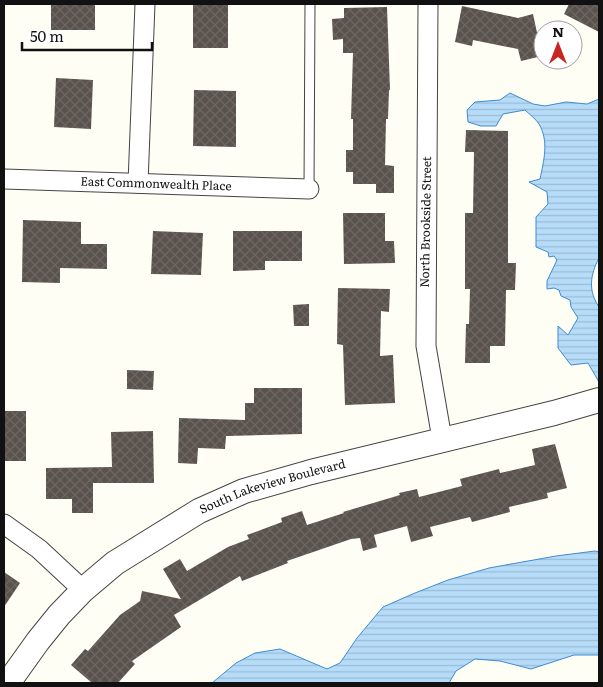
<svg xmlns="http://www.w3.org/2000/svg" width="603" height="687" font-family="Literata,serif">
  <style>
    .water { fill: url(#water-rules); stroke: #3a8cd3 }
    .building { fill: url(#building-cross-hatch) }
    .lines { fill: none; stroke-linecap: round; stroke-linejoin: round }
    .service-casing { stroke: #444; stroke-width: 11 }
    .minor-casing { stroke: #444; stroke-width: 21 }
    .tertiary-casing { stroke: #444; stroke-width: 26 }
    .service { stroke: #fff; stroke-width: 9 }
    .minor { stroke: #fff; stroke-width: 19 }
    .tertiary { stroke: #fff; stroke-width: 24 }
    .labels { text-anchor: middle; stroke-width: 5; stroke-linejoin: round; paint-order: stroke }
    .street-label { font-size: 12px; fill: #111; stroke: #fff }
  </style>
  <defs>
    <pattern id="water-rules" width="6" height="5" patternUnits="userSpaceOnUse" patternTransform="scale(1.25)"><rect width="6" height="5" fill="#b6dcf9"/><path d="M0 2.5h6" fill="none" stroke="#9bbcd4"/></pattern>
    <pattern id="building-cross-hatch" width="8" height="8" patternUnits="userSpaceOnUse" patternTransform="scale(1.25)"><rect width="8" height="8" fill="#5a524c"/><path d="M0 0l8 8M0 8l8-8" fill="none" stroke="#6d6662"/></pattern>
  </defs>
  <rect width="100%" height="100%" fill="#fffef4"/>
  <path class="water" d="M510,93L533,104L545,106L566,102L587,104L599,99V258C590,275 588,291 599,307V382L588,363L571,365L558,348V326L568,335L578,318L571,307L570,300L561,296L559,290L554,288L547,289V281L557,260L554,256L549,257L548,252L536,247V217L548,204L547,192L529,182L540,179C544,160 549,141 539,124C536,119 529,114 525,110L503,114L496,126H481L468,122L467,110L475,102L500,100Z
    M595,551L599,552V655H574L531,669L500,661L475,659L456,671L449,683H212L236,663L255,653L280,649L327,669L340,663L357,638L383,607L415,593L448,580L489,568L556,556Z"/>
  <path class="building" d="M51,4H95V30H51Z
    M193,4H228V48H193Z
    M569,4H599V32L564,14Z
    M462,6L518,18L533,14L542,56L521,61L518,49L473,40L472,46L455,42Z
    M387,7L390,90H389L388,119H386L385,165L394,166V193H376V184H353V172H346V150H353V119H351L353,53H343V39L333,40L332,19L344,18V8Z
    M56,78L93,80L91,129L54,127Z
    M194,90L236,91V147L193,146Z
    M466,130L508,131V263H516L515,290H506L505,346H490V363H465L466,324H469L470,289H465V213H473L474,152H465Z
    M343,213H385V241H394L395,263L344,264Z
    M23,220L81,222V244H107V269L60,268V283L22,282Z
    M153,231L203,233L201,275L151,274Z
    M233,231H302V261H265V270L233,271Z
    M338,288L390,289L389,312L381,311L380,356L393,355L395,403L345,405L343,345L337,344Z
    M309,304V326H294L293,305Z
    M127,370L154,371L153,390L127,389Z
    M254,388H302V434L226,436L225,449L198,448L197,464L178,463L179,418L245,420V403H254Z
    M4,411H26V461H4Z
    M153,431L154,483H93V513H72V499H46V468L112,467L111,432Z
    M555,444L567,488L547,493L548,498L509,507L510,512L472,522L470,517L430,527L433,536L411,542L407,526L374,535L377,547L363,551L360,538L351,539L287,561L288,563L242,581L240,576L174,615L181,627L132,661L135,664L118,683H92L71,665L85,649L88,651L120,615L140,601L142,591L181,599L163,569L180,559L187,571L228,547L249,539L247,535L282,522L281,518L302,511L307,525L344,513L343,512L400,495L399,493L417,489L419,497L462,486L460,479L499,469L500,473L535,465L532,449Z
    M4,572L20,583L4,607Z"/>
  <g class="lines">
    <g class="service-casing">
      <path id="service" d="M309,189L310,4"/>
    </g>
    <g class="minor-casing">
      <g id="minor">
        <path d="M428,4L426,346L442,439"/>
        <path id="s1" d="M4,179L309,189"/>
        <path d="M138,183L145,4"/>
        <path d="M4,524L39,549L83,590"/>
      </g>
    </g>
    <g class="tertiary-casing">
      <g id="tertiary">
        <path id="s2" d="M8,683L38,641L59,615L83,590L115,563L199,511L244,491L311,472L554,413L599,400"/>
      </g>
    </g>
    <use href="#service" class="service"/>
    <use href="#minor" class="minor"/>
    <use href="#tertiary" class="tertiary"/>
  </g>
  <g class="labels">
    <g class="street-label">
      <text dy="4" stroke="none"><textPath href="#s1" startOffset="152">East Commonwealth Place</textPath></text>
      <text transform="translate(426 222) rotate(-89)" y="4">North Brookside Street</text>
      <text dy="4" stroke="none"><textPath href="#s2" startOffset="338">South Lakeview Boulevard</textPath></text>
    </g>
  </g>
  <rect width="603" height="687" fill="none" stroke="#111111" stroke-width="10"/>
  <g transform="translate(558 45)"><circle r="24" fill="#ffffff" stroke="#a0a0a0"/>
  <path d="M0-4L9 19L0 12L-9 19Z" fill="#c82421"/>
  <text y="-8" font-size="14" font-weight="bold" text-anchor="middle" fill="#111111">N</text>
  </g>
  <path d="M22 42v8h130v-8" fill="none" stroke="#111111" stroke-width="2.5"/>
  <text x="30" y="42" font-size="15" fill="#111111" stroke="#ffffff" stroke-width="4" paint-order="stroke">50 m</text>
</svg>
